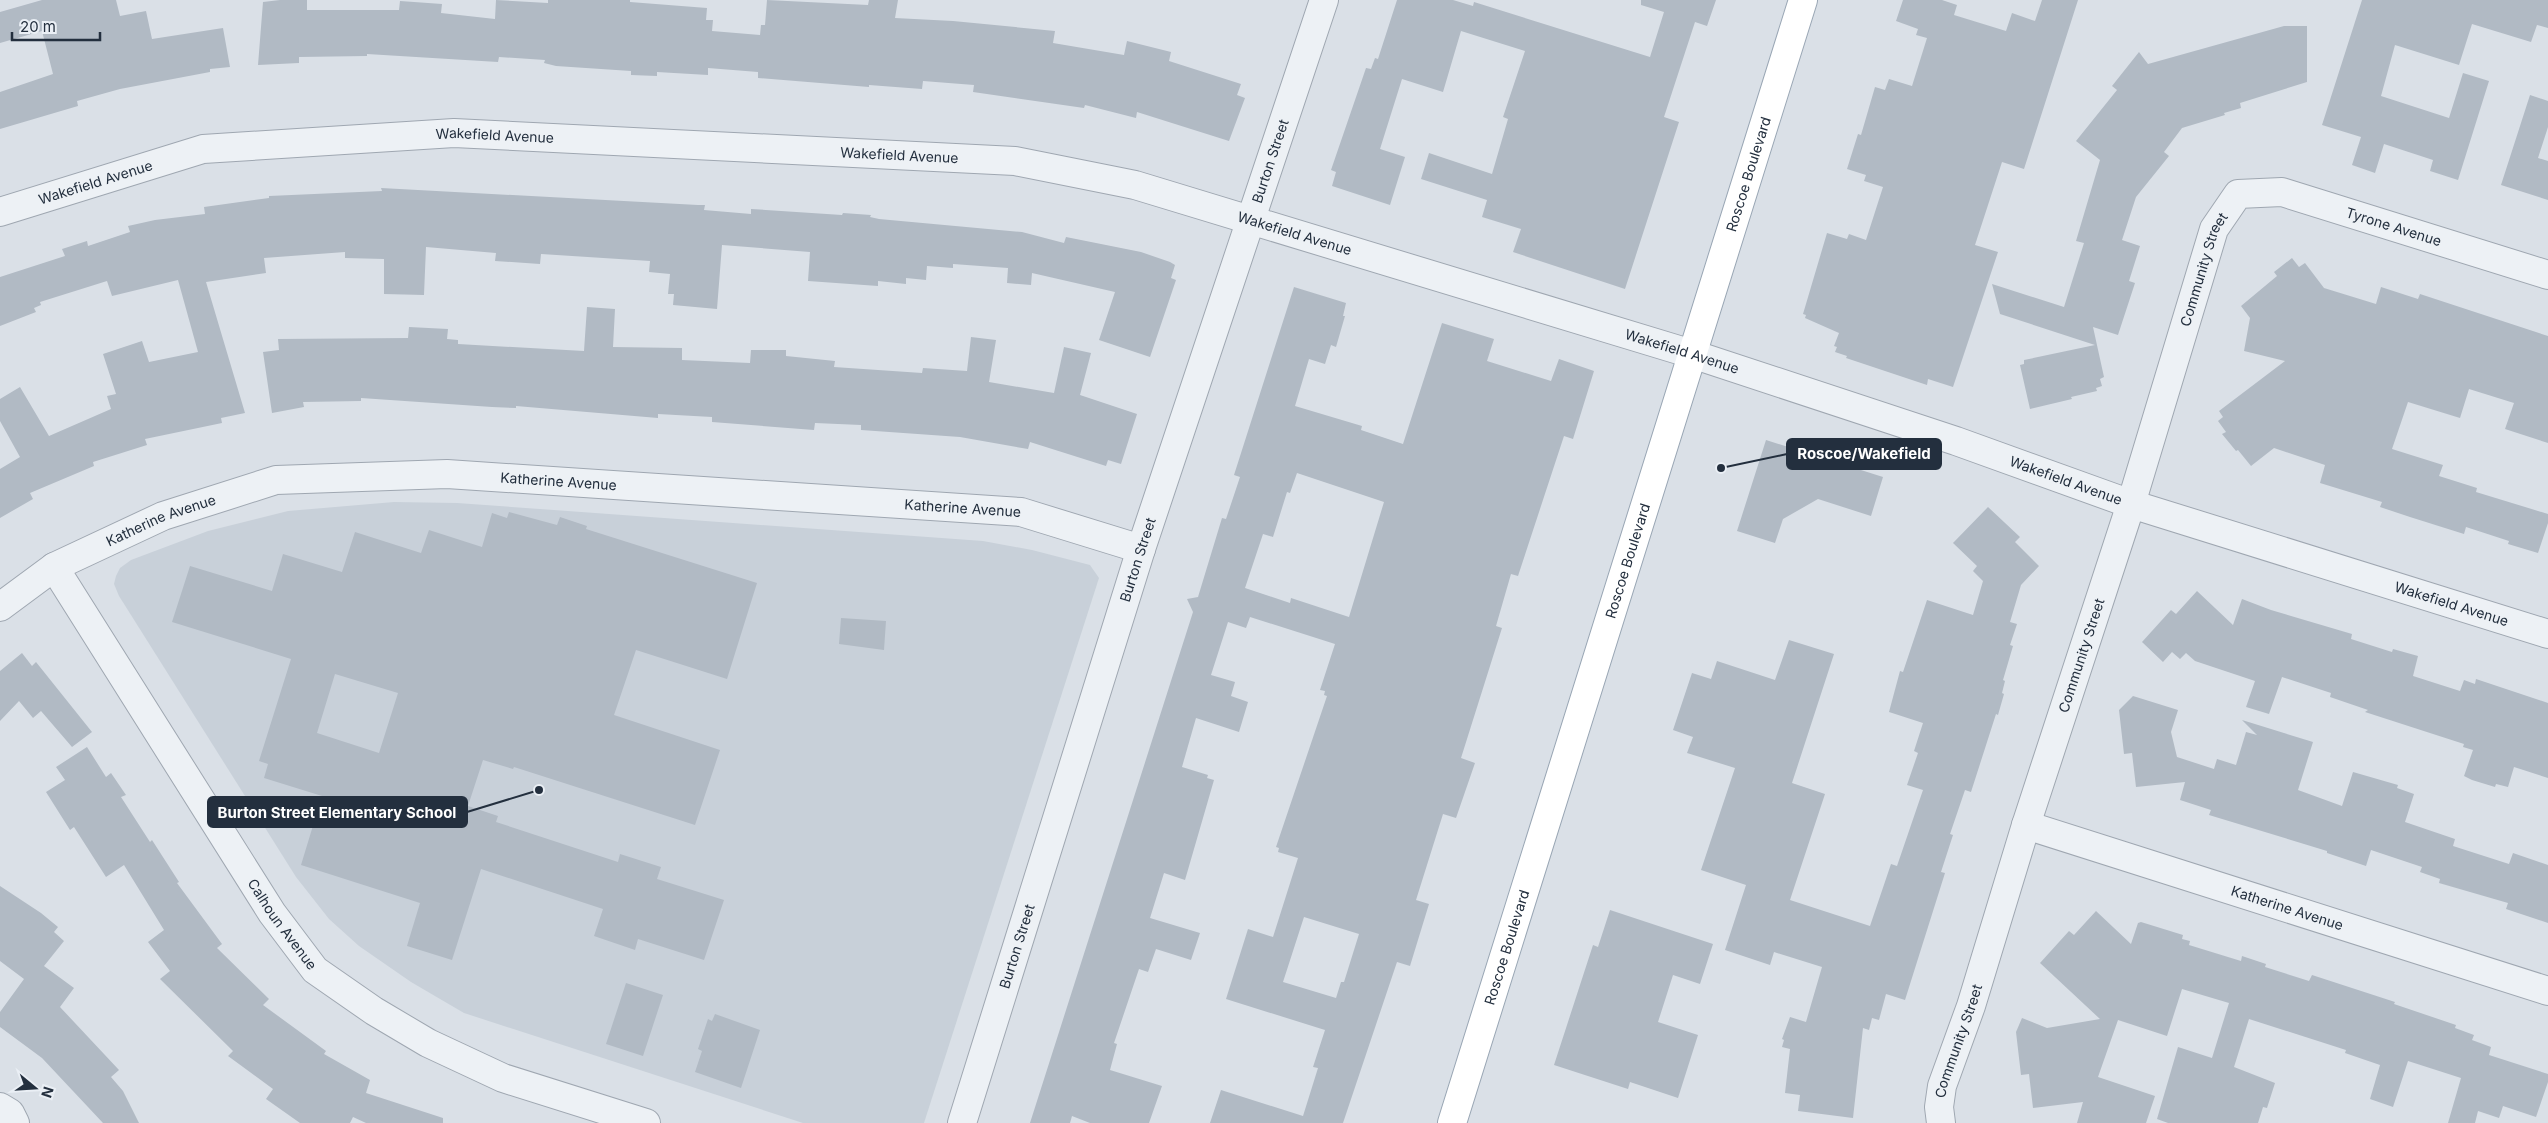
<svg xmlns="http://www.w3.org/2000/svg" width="2548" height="1123" font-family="Inter,sans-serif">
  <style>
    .built { fill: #c8d0d9 }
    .building { fill: #b1bac4; fill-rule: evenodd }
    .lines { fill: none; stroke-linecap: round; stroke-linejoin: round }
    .minor-casing { stroke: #9fa7b1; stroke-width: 30 }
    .primary-casing { stroke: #99a6b4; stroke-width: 30 }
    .minor { stroke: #edf1f5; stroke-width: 28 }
    .primary { stroke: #fff; stroke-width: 28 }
    .labels { text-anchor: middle; stroke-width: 4; stroke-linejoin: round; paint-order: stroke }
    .street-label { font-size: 14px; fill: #232f3e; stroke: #eaeff5 }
    .leader { fill: none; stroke: #232f3e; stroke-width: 2 }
    .callout-dot { fill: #232f3e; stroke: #eaeff5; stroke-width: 2 }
    .callout { fill: #232f3e; stroke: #232f3e; stroke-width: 2 }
    .callout-label { font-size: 15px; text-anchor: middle; font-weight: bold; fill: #fff }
  </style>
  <rect width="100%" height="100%" fill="#dae0e7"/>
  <path class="built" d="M394,502L457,503L983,541L1032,550L1090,565L1099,578L924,1123H803L464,1013L411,982L359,946L329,919L296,877L119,596L114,584L116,576L120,568L131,560L208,531L288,511Z"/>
  <path class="building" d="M42,0H116L120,16L146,11L152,39L223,28L230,67L210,69V72L120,89L77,101L78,106L0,129V92L53,74L42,31L0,43V12Z
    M280,0H307V10H399L400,1L442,4L441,13L495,19L496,0L548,3V0H630V2L707,8L706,20H713L712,31L760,35L761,25H765L767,0L868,5L869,0H898L895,18L953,21L1055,31L1053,43L1124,55L1127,41L1171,52L1169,61L1241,84L1237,95L1245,98L1229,141L1137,112L1136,118L1085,105L1084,108L973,92L974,85L923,81L922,89L869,85V87L758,78V72L708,68V75L657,72V76L631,75V71L556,66L544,63L545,60L499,57L498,62L367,54V56L299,57V63L258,65L263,2Z
    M1397,0H1453L1473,6L1474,2L1650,57L1664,12L1641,5V0H1716L1707,26L1695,22L1664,117L1679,122L1625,289L1513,252L1521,229L1482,217L1487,200L1421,179L1429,153L1492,174L1508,119L1503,117L1525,51L1461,31L1443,92L1402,79L1380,149L1405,157L1390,205L1332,186L1336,172L1331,170L1366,68L1371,69L1375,58L1378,59Z
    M1903,0H1942L1957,5L1954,15L2006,31L2012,13L2035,21L2042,0H2078L2024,169L2002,162L1975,245L1998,252L1953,387L1928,379L1927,385L1846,358L1847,356L1835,352L1837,347L1834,346L1839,333L1805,318L1806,315L1803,314L1827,233L1847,239L1849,234L1866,240L1883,187L1864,181L1866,175L1847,169L1858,134L1861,135L1875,87L1885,90L1889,79L1912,86L1927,38L1916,35L1918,29L1896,21Z
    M2362,0H2548V28L2537,25L2531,42L2472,24L2459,65L2395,45L2381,96L2449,118L2463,73L2489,81L2458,180L2430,171L2433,160L2384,144L2375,173L2352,165L2361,137L2322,125Z
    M2284,26H2307V82L2240,103L2241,108L2224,113L2225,115L2182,128L2164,152L2169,156L2136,197L2122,240L2140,246L2129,281L2135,283L2118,335L2093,327L2104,377L2100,379L2102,386L2096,388L2097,391L2071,397L2072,399L2030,409L2020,365L2024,364V360L2095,345L2000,314L1992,284L2064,307L2084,243L2076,241L2100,160L2076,141L2117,90L2112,86L2139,52L2148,64Z
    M2530,95L2548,101V127L2538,158L2548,161V200L2501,185Z
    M381,188L698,205H705L704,210L751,214V209L842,215L843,213L871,215L870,217L879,219L1022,232L1064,243L1066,237L1141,252L1170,262L1175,265L1171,278L1176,280L1150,357L1099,340L1115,292L1032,273L1031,285L1007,283L1008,268L953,264V268L927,266L926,280L906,278V284L878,281V286L808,281L810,252L722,245L717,309L673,305L674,294H668L670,274L649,272L650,261L541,254L540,264L495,261L496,253L426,247L424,295L384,294V259L345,258V252L264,258L266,273L206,282L245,413L221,418L222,423L145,439L147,445L93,462L94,466L30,493L33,499L0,518V469L20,457L0,421V399L20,387L49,436L111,409L107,396L116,394L103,354L142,341L149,362L198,352L178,280L112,296L107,281L40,302L41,305L34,308L36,312L0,326V277L65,256L62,249L87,241L88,246L130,232L128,226L155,220L205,214L204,207L269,198V196L382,191Z
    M2292,258L2299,267L2305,263L2324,288L2376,304L2381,287L2418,299L2420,294L2548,336V443L2505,429L2514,403L2469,389L2460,418L2408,402L2392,449L2443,465L2439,476L2477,488L2476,492L2548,514V523L2538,553L2508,544L2509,541L2466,527L2464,534L2410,517L2380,507L2382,502L2320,483L2325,465L2274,448L2251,466L2238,450L2236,451L2222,434L2226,432L2218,421L2223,417L2219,411L2285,361L2244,351L2250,318L2241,306L2277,276L2274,272Z
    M1294,287L1346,303L1343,316H1345L1336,347L1331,345L1325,364L1309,359L1295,406L1362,426L1361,430L1403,444L1442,323L1494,339L1487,361L1551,381L1559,359L1594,371L1573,439L1564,436L1518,576L1511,574L1496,626L1502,628L1461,758L1475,763L1456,818L1443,814L1416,900L1429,904L1410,966L1397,962L1343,1123H1210L1221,1090L1303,1116L1318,1068L1313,1067L1325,1030L1226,999L1248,929L1273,937L1298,858L1278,852L1279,848L1276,847L1327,696L1324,695L1325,691L1320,690L1335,644L1250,617L1246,628L1228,622L1211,675L1235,682L1231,696L1248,702L1239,732L1196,718L1182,767L1208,775L1207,778L1214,780L1185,880L1164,873L1150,918L1200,933L1191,960L1156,949L1148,972L1139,969L1114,1043L1117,1044L1110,1070L1162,1086L1149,1123H1090L1072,1116L1070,1123H1030L1193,612L1187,599L1198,597L1222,518L1226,519L1240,477L1234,475ZM1297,473L1384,502L1349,617L1291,598L1290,603L1245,588L1263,534L1273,537L1287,492L1290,493ZM1304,917L1359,934L1344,982H1341L1336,998L1283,982Z
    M587,307L615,309L613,347L682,348V360L750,363L751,350H786V356L835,361L834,367L922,373L923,368L967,371L971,337L996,340L989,382L1054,393L1064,347L1091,353L1080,395L1137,414L1121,464L1108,460L1106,466L1030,442L1028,449L960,437L861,430V425L815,423L814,430L712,422V417L658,414V418L516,406V408L492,407L361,398V401L303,402L304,407L272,413L263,352L279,350L278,339L408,338L409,327L448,329L447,339L458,340V344L584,351Z
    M1766,440L1883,477L1871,516L1818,499L1783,519L1775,543L1737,531Z
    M1988,507L2020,537L2015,542L2039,566L2021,585L2010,622L2017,624L2010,645L2013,646L2003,680L2005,681L2002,693L2004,694L1998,715L1996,714L1971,792L1965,790L1950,834L1953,835L1941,872L1945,873L1905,1000L1886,994L1879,1020L1872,1018L1869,1030L1863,1028L1853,1118L1798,1111L1800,1095L1785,1093L1790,1049L1782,1047L1784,1040L1782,1039L1790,1017L1806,1022L1822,967L1774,952L1770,965L1725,950L1746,885L1701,870L1735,768L1687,753L1693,737L1673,730L1692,673L1711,679L1717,661L1775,680L1789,640L1834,654L1792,783L1825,794L1790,900L1870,926L1891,864L1897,866L1923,790L1907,785L1918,753L1914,751L1923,723L1889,712L1900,671L1903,672L1927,600L1973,615L1983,581L1973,571L1977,566L1953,543Z
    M509,512L557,525L560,517L587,526L586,529L757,583L727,679L636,650L614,715L720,750L695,825L514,767L513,769L483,760L468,806L498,816L496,822L618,862L620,854L661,867L657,879L724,900L704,960L638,939L635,950L594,936L603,909L481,869L452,960L407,946L420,903L301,865L322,796L264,778L268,764L259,761L291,659L172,622L190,566L272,591L283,554L342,572L355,532L421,553L429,530L482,547L492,513L507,518ZM335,674L398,693L379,753L317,733Z
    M2197,591L2233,625L2242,599L2271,610L2352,634L2351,639L2392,652L2393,649L2418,656L2413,676L2460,691L2464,680L2475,684L2476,679L2548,703V778L2514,767L2508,787L2496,784L2495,787L2472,780L2464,776L2473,750L2463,747L2464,744L2365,712L2368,710L2330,697L2331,693L2282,677L2269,714L2246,707L2255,681L2195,661L2186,653L2180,659L2172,652L2163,662L2142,642L2171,610L2176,614Z
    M841,618L886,621L884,650L839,644Z
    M22,653L32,666L36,662L92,732L72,747L41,711L33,718L19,701L0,721V671Z
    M2133,696L2178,710L2171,732L2177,757L2214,769L2217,759L2236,765L2246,732L2257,735L2242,720L2313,742L2298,790L2342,806L2353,772L2398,785L2397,788L2414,794L2405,822L2455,839L2453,846L2509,864L2513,853L2548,865V923L2506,909L2508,903L2439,883L2440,879L2420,872L2422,867L2371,850L2366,866L2327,853V851L2209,815L2211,810L2180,800L2185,782L2136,787L2132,753L2124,754L2119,710Z
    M87,747L106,777L111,773L126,795L121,797L150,842L152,840L179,882L177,883L222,944L217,948L269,999L263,1005L326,1051L324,1054L370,1080L366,1093L443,1118V1123H366L353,1117L350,1123H300L266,1099L273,1089L228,1056L233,1051L160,979L170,971L148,942L164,930L124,865L106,877L74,827L70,830L46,792L65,780L56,767Z
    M0,886L41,913L58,927L54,932L64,941L44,966L74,988L60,1007L119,1070L111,1077L123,1091L139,1123H103L42,1058L0,1027V1012L24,979L0,961Z
    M1610,910L1713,944L1700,984L1673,975L1658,1022L1698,1035L1678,1098L1630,1082L1628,1089L1554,1065L1593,945L1598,947Z
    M2096,911L2131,944L2138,923L2141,922L2183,935L2182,939L2190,941L2189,945L2241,961L2242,956L2266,964L2265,967L2309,981L2312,975L2395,1002L2394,1004L2456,1025L2455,1028L2474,1035L2472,1040L2491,1047L2489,1055L2548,1074V1082L2536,1117L2503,1106L2499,1118L2478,1111L2475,1123H2448L2461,1078L2408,1061L2393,1107L2370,1099L2380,1065L2345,1053L2346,1050L2249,1019L2234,1067L2275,1083L2267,1108L2263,1107L2258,1123H2168L2157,1119L2178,1047L2212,1058L2229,1003L2182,989L2167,1036L2118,1020L2098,1077L2155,1096L2146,1123H2077L2083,1102L2033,1108L2029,1074L2021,1075L2016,1032L2022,1018L2047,1028L2100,1019L2040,963L2069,931L2074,935Z
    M626,983L663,995L643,1056L606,1044Z
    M715,1014L760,1030L741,1088L695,1072L702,1051L698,1049L708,1019L712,1021Z"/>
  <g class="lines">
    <g class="minor-casing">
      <g id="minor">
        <path id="s1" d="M0,212L203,149L454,133L1015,161L1135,185L1692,354L1956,441L2131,504L2548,634"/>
        <path id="s2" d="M54,567L272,913L315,970L374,1011L428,1043L503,1078L646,1123"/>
        <path id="s3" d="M0,607L54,567L163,516L276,480L447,474L1021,512L1141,549"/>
        <path id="s4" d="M2026,825L2548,991"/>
        <path d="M0,1107L10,1113L15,1123"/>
        <path id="s5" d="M962,1123L1141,549L1324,0"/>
        <path id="s6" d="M1941,1123L1939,1107L1942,1086L1971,1006L2026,825L2131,504L2214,229L2238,194L2282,192L2548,275"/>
      </g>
    </g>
    <g class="primary-casing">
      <g id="primary">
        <path id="s7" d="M1452,1123L1803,0"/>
      </g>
    </g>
    <use href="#minor" class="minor"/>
    <use href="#primary" class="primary"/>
  </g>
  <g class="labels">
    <g class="street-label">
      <text dy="5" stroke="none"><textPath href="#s1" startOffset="505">Wakefield Avenue</textPath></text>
      <text dy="5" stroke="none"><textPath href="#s1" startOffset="910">Wakefield Avenue</textPath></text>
      <text dy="5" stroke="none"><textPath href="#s5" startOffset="1010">Burton Street</textPath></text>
      <text dy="5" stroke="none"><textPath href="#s7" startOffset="994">Roscoe Boulevard</textPath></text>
      <text dy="5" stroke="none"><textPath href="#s1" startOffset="100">Wakefield Avenue</textPath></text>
      <text dy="5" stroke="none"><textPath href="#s6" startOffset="1140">Tyrone Avenue</textPath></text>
      <text dy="5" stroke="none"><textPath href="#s1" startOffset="1315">Wakefield Avenue</textPath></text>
      <text dy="5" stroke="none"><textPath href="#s6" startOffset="895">Community Street</textPath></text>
      <text dy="5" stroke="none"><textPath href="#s1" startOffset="1720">Wakefield Avenue</textPath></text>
      <text dy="5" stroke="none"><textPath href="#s1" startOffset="2125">Wakefield Avenue</textPath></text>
      <text dy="5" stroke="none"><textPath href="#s3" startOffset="589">Katherine Avenue</textPath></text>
      <text dy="5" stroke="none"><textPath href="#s3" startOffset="994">Katherine Avenue</textPath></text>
      <text dy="5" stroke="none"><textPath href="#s3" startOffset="184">Katherine Avenue</textPath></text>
      <text dy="5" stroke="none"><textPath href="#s5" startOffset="590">Burton Street</textPath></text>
      <text dy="5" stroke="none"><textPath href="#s7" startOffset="589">Roscoe Boulevard</textPath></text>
      <text dy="5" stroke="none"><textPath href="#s1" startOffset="2530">Wakefield Avenue</textPath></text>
      <text dy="5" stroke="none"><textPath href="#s6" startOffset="490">Community Street</textPath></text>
      <text dy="5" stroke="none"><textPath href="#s4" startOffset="274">Katherine Avenue</textPath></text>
      <text dy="5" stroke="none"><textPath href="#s2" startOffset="424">Calhoun Avenue</textPath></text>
      <text dy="5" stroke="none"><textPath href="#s5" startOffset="185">Burton Street</textPath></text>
      <text dy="5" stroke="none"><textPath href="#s7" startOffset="184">Roscoe Boulevard</textPath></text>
      <text dy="5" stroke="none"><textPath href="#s6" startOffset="85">Community Street</textPath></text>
    </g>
  </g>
  <path class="leader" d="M1721 468L1787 454M539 790L467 812"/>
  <g class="callout-dot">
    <circle cx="1721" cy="468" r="5"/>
    <circle cx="539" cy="790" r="5"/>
  </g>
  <g class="callout">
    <rect x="1787" y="439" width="154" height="30" rx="5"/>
    <rect x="208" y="797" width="259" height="30" rx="5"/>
  </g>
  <g class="callout-label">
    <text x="1864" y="459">Roscoe/Wakefield</text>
    <text x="337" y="818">Burton Street Elementary School</text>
  </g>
  <g transform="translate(35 1088) rotate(108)" stroke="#eaeff5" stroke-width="4" paint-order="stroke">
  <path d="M0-4L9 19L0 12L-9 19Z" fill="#232f3e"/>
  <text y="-8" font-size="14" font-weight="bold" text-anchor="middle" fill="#232f3e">N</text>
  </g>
  <path d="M12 32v8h88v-8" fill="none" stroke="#232f3e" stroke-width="2.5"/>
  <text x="20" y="32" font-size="15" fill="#232f3e" stroke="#eaeff5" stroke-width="4" paint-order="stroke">20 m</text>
</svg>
